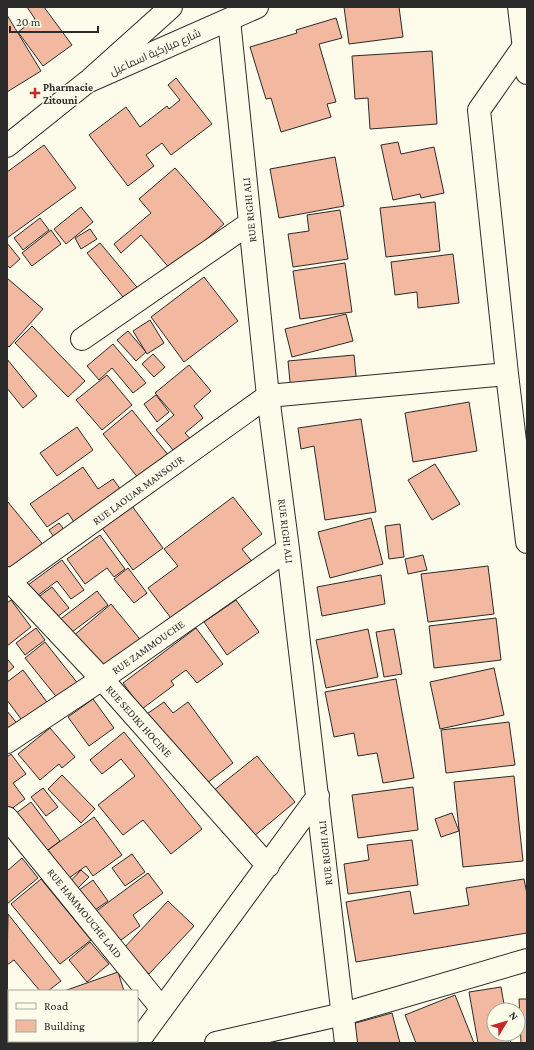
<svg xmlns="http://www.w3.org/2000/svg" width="534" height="1050" font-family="'Crimson Pro',Cairo,serif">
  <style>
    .building { fill: #f2b8a0; stroke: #2b2b2b }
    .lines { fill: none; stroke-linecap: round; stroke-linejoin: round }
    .street-casing { stroke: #2b2b2b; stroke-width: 24 }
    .secondary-casing { stroke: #2b2b2b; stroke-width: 24 }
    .primary-casing { stroke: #2b2b2b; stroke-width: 24 }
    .street { stroke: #fdfbea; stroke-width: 22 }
    .secondary { stroke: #fdfbea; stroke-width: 22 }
    .primary { stroke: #fdfbea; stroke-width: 22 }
    .poi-dot { fill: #c62828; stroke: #fdfbea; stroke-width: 1.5 }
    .labels { text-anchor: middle; stroke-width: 3; stroke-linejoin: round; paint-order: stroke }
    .street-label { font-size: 11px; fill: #2b2b2b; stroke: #fdfbea }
    .poi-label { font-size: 11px; font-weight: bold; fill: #2b2b2b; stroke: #fdfbea; text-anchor: start }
  </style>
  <rect width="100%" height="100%" fill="#fdfbea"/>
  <path class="building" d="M27,7H44L72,45L43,66L18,32L35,19Z
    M344,7H399L403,37L349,44Z
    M7,15L41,71L7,92Z
    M336,18L342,38L319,44L336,102L327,104L331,117L281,132L271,98L266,99L250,47L297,33L296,30Z
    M432,51L437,124L370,129L368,98L355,99L352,56Z
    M176,78L212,124L171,155L162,143L146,155L154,166L128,186L89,135L126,107L140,127L167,106L169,109L180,100L168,85Z
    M398,142L401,154L434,147L444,193L421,198L420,194L393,200L381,145Z
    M44,145L76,188L7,238V172Z
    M335,157L344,206L279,218L270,169Z
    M175,168L224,224L171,270L141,235L121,253L114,244L151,213L139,199Z
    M435,202L440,251L386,257L380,208Z
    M81,207L93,222L66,244L54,229Z
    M340,210L348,259L293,267L288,234L309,231L307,215Z
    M40,218L49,230L23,250L14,238Z
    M90,229L97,239L81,249L75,238Z
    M51,230L61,244L32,266L22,253Z
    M7,243L20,259L10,268L7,265Z
    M100,243L141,292L128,303L87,253Z
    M453,254L459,303L418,308L417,292L395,295L391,262Z
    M345,263L352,312L300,319L293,271Z
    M204,277L238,321L184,362L151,317Z
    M7,278L43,309L9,347L7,345Z
    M346,314L353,341L292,357L285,329Z
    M150,320L164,343L147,354L133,331Z
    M32,326L85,381L68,397L15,343Z
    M128,331L146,352L136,361L117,340Z
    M113,344L146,383L133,393L112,368L99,380L87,366Z
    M153,354L165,367L154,377L142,364Z
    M354,355L357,386L291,392L288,361Z
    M7,359L37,396L23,408L7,388Z
    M189,365L211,391L194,406L203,418L185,433L196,445L180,458L156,430L174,415L155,393Z
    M107,375L132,405L102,430L76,400Z
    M156,395L169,412L157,422L144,404Z
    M469,402L477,451L413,462L405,413Z
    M132,410L173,461L143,484L103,434Z
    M361,419L376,512L325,520L314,446L301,449L298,428Z
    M77,427L93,450L57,476L40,453Z
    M435,464L460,504L432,520L408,480Z
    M83,467L98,489L113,479L127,498L80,531L68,513L47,527L30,504Z
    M233,497L262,534L242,549L253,563L174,622L148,588L178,566L164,549Z
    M7,501L45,547L7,569Z
    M132,506L163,548L133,570L102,528Z
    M371,518L383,564L330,578L318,532Z
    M59,523L69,536L59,544L49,530Z
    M400,524L404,557L389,559L385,526Z
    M100,535L125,569L114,577L107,568L85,584L67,559Z
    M423,555L427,570L408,574L405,559Z
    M62,560L84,590L71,599L57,581L37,596L28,585Z
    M488,566L494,614L428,622L421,574Z
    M128,568L147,593L134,603L114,579Z
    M381,575L385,604L322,616L317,587Z
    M52,587L69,608L53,620L37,598Z
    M97,591L108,605L68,635L58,621Z
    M11,600L31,627L7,646V603Z
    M236,600L259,632L227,655L204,622Z
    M111,604L143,643L104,676L72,637Z
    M496,618L501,660L434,668L429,626Z
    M36,628L45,640L25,655L16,643Z
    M196,628L223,664L197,683L186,670L171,681L174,685L142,709L123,683Z
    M368,629L378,677L326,688L316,640Z
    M394,629L402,674L384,677L376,632Z
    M45,642L79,685L59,700L25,658Z
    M7,659L14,667L7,673Z
    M494,668L504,715L440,729L430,682Z
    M23,670L52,709L27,727L7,700V682Z
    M396,679L414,778L383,783L377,753L358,756L354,733L334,737L325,692Z
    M93,699L114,728L89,746L68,717Z
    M164,702L173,713L188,702L233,763L207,783L196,768L187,774L144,716Z
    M7,711L20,727L7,738Z
    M509,722L515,765L446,773L441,730Z
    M50,728L75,757L62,768L59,764L40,780L18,754Z
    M124,732L202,829L171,854L143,820L123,835L98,805L135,776L121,759L102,774L90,760Z
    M11,754L26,774L13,783L25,799L7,812V757Z
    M257,756L295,802L247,842L208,795Z
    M62,775L95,809L81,823L48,789Z
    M514,776L523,861L463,867L454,782Z
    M413,787L418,830L358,838L352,795Z
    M43,788L58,807L46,816L31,797Z
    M31,802L60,841L40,856L11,817Z
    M452,813L459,831L441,837L435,819Z
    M94,817L122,855L93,876L86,866L69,878L48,850Z
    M412,840L418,885L348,894L344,864L369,860L367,845Z
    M132,854L145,872L125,886L112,868Z
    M22,858L38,878L7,904V871Z
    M81,870L89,877L74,892L67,885Z
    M148,873L163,893L133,915L140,926L117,943L95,912Z
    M41,879L91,940L60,964L11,904Z
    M524,879L527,894V933L356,962L346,902L410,891L414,914L469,905L466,888Z
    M93,880L108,901L89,914L75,893Z
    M168,901L194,926L149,974L123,949Z
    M8,914L61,981L48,991H40L14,960L7,965Z
    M90,942L109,964L87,982L69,960Z
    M118,972L124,991H64Z
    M501,987L505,1010H494V1034H509L511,1043H478L469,992Z
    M455,995L474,1043H416L405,1015Z
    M519,999H527V1043H521Z
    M9,1004V1041H94L95,1043H7V1005Z
    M392,1013L400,1043H357L352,1024Z"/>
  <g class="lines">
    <g class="street-casing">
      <path id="street" d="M229,20L268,396L288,549L346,1043
        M524,46L479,110L507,374L527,542
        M82,339L250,223
        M7,578L102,679L268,866
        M7,583L268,396L507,374
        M7,742L102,679L288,549
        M7,818L162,1009
        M137,1043L318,796"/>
    </g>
    <g class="secondary-casing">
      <path id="secondary" d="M519,7L527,73
        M92,78L171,7
        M216,1043L343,1014L527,960"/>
    </g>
    <g class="primary-casing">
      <path id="primary" d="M7,146L87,82L257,7"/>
    </g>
    <use href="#street" class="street"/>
    <use href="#secondary" class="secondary"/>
    <use href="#primary" class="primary"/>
  </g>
  <path class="poi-dot" d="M33 87h4v4h4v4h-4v4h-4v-4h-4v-4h4z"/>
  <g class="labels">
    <g class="street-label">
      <text transform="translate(155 52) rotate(-24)" y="4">شارع مباركية اسماعيل</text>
      <text transform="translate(249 210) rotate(-96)" y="4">RUE RIGHI ALI</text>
      <text transform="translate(138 490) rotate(-36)" y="4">RUE LAOUAR MANSOUR</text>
      <text transform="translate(286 531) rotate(83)" y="4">RUE RIGHI ALI</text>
      <text transform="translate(148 647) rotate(-35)" y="4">RUE ZAMMOUCHE</text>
      <text transform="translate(139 721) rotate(48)" y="4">RUE SEDIKI HOCINE</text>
      <text transform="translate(325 853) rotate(-96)" y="4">RUE RIGHI ALI</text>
      <text transform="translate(85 913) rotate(51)" y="4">RUE HAMMOUCHE LAID</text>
    </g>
    <g class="poi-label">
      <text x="43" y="91">Pharmacie<tspan x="43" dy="13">Zitouni</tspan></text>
    </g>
  </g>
  <rect width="534" height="1050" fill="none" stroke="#2b2b2b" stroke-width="16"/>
  <rect x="8" y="990" width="130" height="52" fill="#fdfbea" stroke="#a9a89e"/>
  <rect x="16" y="1003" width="20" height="6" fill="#fdfbea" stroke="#a9a89e"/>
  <text x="44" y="1010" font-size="12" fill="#2b2b2b">Road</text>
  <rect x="16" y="1020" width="20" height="12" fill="#f2b8a0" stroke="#a9a89e"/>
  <text x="44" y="1030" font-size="12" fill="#2b2b2b">Building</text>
  <g transform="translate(506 1022) rotate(52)"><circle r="19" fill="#fdfbea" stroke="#a9a89e"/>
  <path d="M0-3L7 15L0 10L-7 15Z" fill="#c62828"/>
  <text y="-6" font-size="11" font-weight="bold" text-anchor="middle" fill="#2b2b2b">N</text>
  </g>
  <path d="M10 26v6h88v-6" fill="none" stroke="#2b2b2b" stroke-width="2"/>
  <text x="16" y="26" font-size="12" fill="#2b2b2b" stroke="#fdfbea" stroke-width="3" paint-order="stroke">20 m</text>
</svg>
